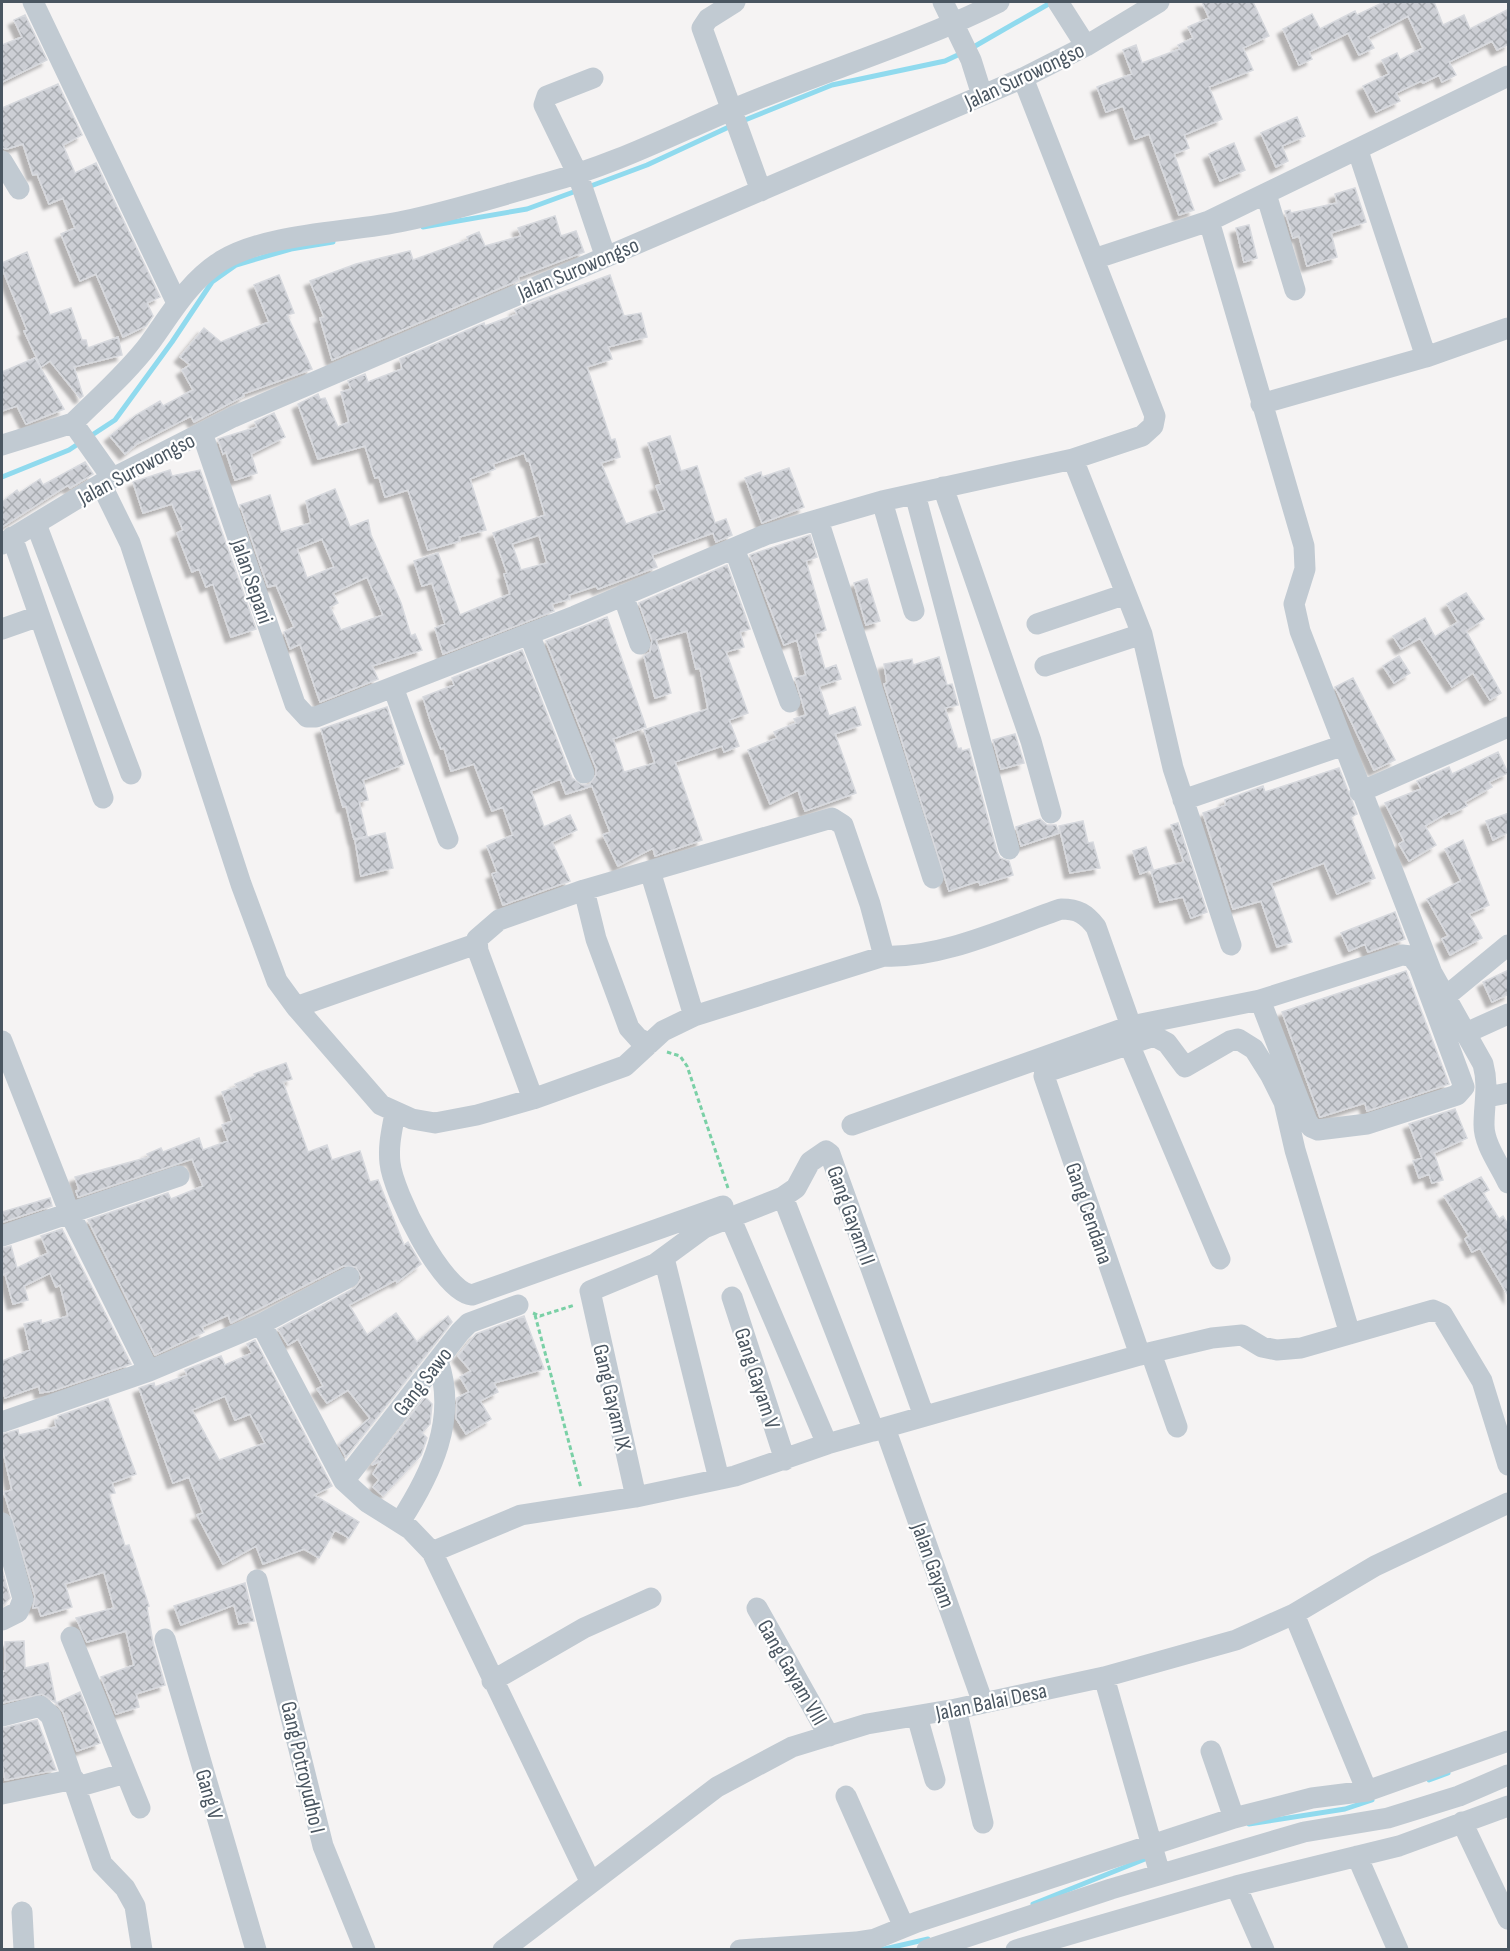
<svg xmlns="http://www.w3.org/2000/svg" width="1510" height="1951" font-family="'Sofia Sans Condensed',sans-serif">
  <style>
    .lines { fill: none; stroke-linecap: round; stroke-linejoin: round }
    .stream { stroke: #90daee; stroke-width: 5 }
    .building { fill: url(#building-cross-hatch); stroke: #d7d9de; stroke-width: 1.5; fill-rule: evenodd; filter: url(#shadow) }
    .path { stroke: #7ad0a6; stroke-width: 3; stroke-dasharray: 4.5 3; stroke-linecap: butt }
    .minor { stroke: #c1cad2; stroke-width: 21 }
    .labels { text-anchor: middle; stroke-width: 4.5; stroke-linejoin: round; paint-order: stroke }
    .street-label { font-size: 22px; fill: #4a5661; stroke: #fff }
  </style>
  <defs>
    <pattern id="building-cross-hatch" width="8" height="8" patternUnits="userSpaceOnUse" patternTransform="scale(1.5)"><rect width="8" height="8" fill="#cdcfd5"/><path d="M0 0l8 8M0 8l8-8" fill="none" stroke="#a8abb0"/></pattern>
    <filter id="shadow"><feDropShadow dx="-5.5" dy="5.5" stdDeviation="1.5" flood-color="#0004"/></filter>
  </defs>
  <rect width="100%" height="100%" fill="#f5f3f3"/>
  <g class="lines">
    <path class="stream" d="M970,49L1052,2
      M740,122L832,85L945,61L962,53
      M588,187L647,165L731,126
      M423,227L527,209L579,190
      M89,437L115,420L172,342L212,282L236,265L291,249L333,242
      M2,477L69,450L81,442
      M1429,1780L1448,1773
      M1249,1824L1345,1809L1372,1800
      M1033,1904L1150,1857
      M880,1950L928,1939"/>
  </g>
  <path class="building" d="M1202,2H1253L1269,36L1243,48L1253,70L1209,87L1222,119L1184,135L1189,148L1174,154L1194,210L1179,215L1149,134L1135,139L1123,106L1106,112L1097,87L1132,74L1123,50L1136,45L1142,63L1180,49L1178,45L1193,38L1188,27L1209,18Z
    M1384,2H1434L1443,25L1464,15L1470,29L1509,9V44L1497,50L1492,41L1449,62L1456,75L1442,82L1439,75L1423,83L1421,81L1396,93L1400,101L1376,112L1363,86L1389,74L1382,60L1397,53L1400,60L1423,48L1408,16L1368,37L1374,48L1359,55L1348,33L1309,52L1312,59L1299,65L1283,29L1312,14L1320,29L1355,11L1357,15Z
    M25,15L47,60L2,82V45L22,37L14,20Z
    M58,84L82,135L63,145L75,173L96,163L160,297L147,303L153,316L146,326L123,337L96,274L80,281L61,234L75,228L63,198L49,204L37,174L33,175L23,144L7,149L2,148V108Z
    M1297,117L1305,136L1282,146L1288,161L1276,167L1261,133Z
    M1234,143L1245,170L1220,181L1209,154Z
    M1355,188L1366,222L1331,233L1337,257L1307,266L1299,236L1293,238L1285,211L1290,210L1291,213L1337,203L1335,194Z
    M555,216L561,236L576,231L584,252L518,277L519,280L332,360L320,318L324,317L310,281L356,264L410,251L413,260L468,240L467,237L479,232L485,246L521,236L518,228Z
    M1249,225L1257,258L1244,262L1236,228Z
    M27,252L50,315L71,308L82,340H86L88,348L118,337L122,355L74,367L83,396L80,398L50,361L41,367L24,331L27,330L2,268V263Z
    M279,275L294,313L287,315L312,369L243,394L244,396L194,422L191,416L137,444L125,454L110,436L136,415L160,401L163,406L193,390L182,370L190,365L180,357L204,328L221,342L269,322L254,285Z
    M610,275L624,316L641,313L647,337L608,347L612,359L587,367L611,440L615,439L620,457L601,463L626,524L665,510L656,486L661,484L648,443L670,436L681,471L697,466L715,523L726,519L732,535L716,542L713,533L652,555L657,567L598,589L596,586L569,595L570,599L552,604L554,611L443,654L435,628L445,624L432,583L422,586L414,561L438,553L460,615L510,594L504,574L507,573L493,533L545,515L529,460L527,461L524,453L493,464L495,469L470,479L486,530L459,537L460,541L428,550L408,490L385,497L379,477L375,478L365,446L318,459L298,404L318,394L320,399L325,398L338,427L349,422L341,392L351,389L348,381L365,374L368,382L402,369L400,359L484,323L485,326L517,314L515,310L529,304ZM539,535L547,563L521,570L512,544Z
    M35,358L64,409L26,424L17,406L2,411V372Z
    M274,413L285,437L251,454L257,473L235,480L226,452L223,454L218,439L257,427L255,422Z
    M85,462L93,474L70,488L68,485L2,527V502L17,490L19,493L40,479L43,485Z
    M789,468L804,507L762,523L745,478L761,472L762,477Z
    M170,470L172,476L200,470L256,629L231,637L213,584L206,587L199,569L192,572L177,533L183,530L172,504L143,513L133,482Z
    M335,489L350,527L368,520L371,535L401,603L411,636L415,634L422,650L372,666L378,679L320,702L300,644L290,649L284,632L294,627L276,585L268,587L240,505L270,495L281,532L311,523L306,501ZM322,539L334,567L307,578L297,549ZM367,577L383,615L341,630L330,607L338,603L333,593Z
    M810,535L817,557L806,561L826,630L815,634L825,669L836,665L841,679L819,686L829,716L855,707L861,725L835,734L856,793L805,811L798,790L770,804L748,750L777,738L774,732L796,723L794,719L806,715L795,678L806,675L797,640L784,645L750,555Z
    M727,565L750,629L740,632L744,647L726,652L748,713L729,720L739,746L724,752L722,746L675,762L702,840L655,856L653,848L618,866L603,835L610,832L592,786L566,794L560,779L531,791L544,827L570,815L577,830L552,842L570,881L503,905L492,874L497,872L487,846L513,835L503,807L492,811L474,764L451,771L444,748L441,749L430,720L423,697L454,685L452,678L522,650L572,778L582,785H589L596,775V768L546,641L607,617L646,727L613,739L624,772L655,763L644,730L708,709L700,668L696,669L687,631L656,640L671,693L655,698L644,656L650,652L652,640L639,603Z
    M867,579L880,621L866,625L854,583Z
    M1466,593L1484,619L1466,631L1501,693L1490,700L1473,673L1452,687L1420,638L1401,649L1393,636L1425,618L1435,637L1458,622L1447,604Z
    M1399,656L1410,673L1394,683L1383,666Z
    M939,657L947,685L952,684L958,705L945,708L958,749L961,748L962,751L969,749L997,852L1000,858L1009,861L1013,875L980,885L979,881L949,891L884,684L887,683L884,664L912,659L913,665Z
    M1353,678L1395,760L1374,770L1335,687Z
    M387,707L404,764L363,780L368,800L359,802L367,836L354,839L346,806L343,807L321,729Z
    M1015,734L1024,763L1001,769L993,740Z
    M1498,752L1508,773L1489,782L1492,787L1465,802L1467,806L1451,814L1450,811L1425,826L1436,845L1409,861L1399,844L1404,841L1385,803L1421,789L1417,781L1449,767L1452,774Z
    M1339,768L1357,814L1351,817L1375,878L1337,894L1324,863L1271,883L1292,942L1277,947L1261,901L1233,909L1203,813L1226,805L1225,800L1263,786L1265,792Z
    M1509,813V832L1493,840L1486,821Z
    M1040,819L1047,825H1056L1059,833L1021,846L1016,827Z
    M1083,821L1088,843L1093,842L1100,868L1070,873L1059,826Z
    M1178,823L1207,912L1191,918L1183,897L1160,902L1151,871L1184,862L1171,825Z
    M385,833L393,868L361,876L355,840Z
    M1463,840L1489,905L1469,914L1482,938L1450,955L1442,939L1448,936L1427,899L1461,881L1445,849Z
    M1146,847L1153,869L1140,874L1133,851Z
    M1395,912L1405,939L1368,952L1365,944L1349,951L1341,933Z
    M1509,970V994L1492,1002L1483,982Z
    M1406,971L1449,1084L1367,1111L1365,1103L1320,1117L1282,1012Z
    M286,1063L292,1079L283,1082L308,1152L327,1145L332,1160L360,1151L370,1182L378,1180L404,1245L408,1242L421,1264L397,1282L396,1280L349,1305L367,1335L396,1313L417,1342L448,1316L452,1322L346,1457L339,1445L370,1418L348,1390L327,1403L317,1389L323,1386L298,1339L288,1345L278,1329L355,1288L362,1278L356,1267L343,1266L231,1323L228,1315L202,1327L204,1332L155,1355L88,1220L168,1193L171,1199L203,1186L192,1159L78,1197L76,1191L79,1190L75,1177L149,1157L147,1154L161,1148L163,1152L199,1138L203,1150L228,1141L222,1125L232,1121L222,1092L237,1087L235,1084L255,1076L254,1074Z
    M1455,1109L1467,1138L1434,1153L1443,1180L1432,1183L1429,1174L1419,1178L1413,1161L1422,1158L1409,1124Z
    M1481,1177L1489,1190L1483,1193L1499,1219L1503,1216L1509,1226V1297L1480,1248L1472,1252L1465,1239L1469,1236L1444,1196Z
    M50,1198L52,1206L3,1222L2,1212Z
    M62,1229L131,1364L52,1391L40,1393L39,1386L5,1398L2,1387V1361L30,1350L24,1324L41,1320V1324L68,1316L60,1285L56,1287L50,1273L24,1286L28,1300L13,1304L5,1274L9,1272L2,1275V1248L11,1246L17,1268L48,1253L41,1236Z
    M524,1316L544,1369L494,1383L498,1392L480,1401L491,1419L466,1434L456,1418L457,1398L469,1392L460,1377L471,1371L458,1356L476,1334Z
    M255,1340L332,1486L314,1495L359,1522L349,1538L335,1530L319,1558L304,1549L263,1564L256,1546L223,1564L197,1515L203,1513L189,1477L173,1483L139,1388L154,1383L155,1387L187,1375L185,1370L221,1356L225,1365L252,1353L247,1344ZM225,1396L235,1420L250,1414L265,1443L219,1460L192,1410Z
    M425,1397L432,1404L430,1424L422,1433L427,1438L421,1455L383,1496L373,1487L379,1480L373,1474L381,1461L372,1465Z
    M108,1399L136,1474L112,1483L115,1493L109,1494L125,1546L129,1545L149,1606L147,1607L153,1643L165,1685L136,1694L139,1707L116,1714L101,1677L134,1665L126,1631L87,1642L76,1618L114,1608L104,1572L65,1584L72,1607L41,1616L38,1607L33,1608L35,1596L4,1492L12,1490L2,1447V1434L18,1430L19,1435L56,1427L55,1420L59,1419L58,1416Z
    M2,1569L10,1598L2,1606Z
    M245,1583L254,1621L239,1624L234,1605L181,1625L174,1606Z
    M24,1641L25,1668L48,1663L56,1703L42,1694L2,1703V1672L5,1671V1642Z
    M80,1692L100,1743L77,1751L63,1712L56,1703Z
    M37,1720L56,1770L5,1780L2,1762V1728Z"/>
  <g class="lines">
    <path class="path" d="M667,1052L680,1056L687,1066L728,1188
      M533,1313L540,1316L575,1305
      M535,1315L581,1488"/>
    <path class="minor" d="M33,2L176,301
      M735,2L708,19L702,28L761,191
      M943,2L971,60L982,95
      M1058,2L1086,46
      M593,78L547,96L544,105L578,175L605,255
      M1358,151L1426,357
      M2,161L19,189
      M1266,194L1295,290
      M1209,221L1304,546L1305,569L1294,604L1300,631L1432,973L1483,1064C1489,1086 1484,1103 1484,1125C1484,1145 1500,1165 1508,1183
      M1094,259L1209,221L1508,76
      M1261,404L1426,357L1508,328
      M73,423C99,397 127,373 149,344C171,314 188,282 221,261C269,232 349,233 404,221C452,211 499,196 546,183C611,166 670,136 731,110C820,72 913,45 999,2
      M202,433L295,704L307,717H316L575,616L765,535L882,501L1073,459L1142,436L1153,426L1155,416L1023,78
      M2,445L73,423L112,478
      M1073,459L1142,634L1173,768L1231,945
      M101,484L130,543L241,884L277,981L296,1007L381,1105L412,1119L435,1123L477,1115L533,1099L625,1066L663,1031L694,1016L884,956C941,959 1008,927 1061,909C1078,909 1086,914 1096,927L1131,1026
      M943,487L1031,741L1051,813
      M915,494L1009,849
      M882,501L914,611
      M818,520L933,878
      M36,524L131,774
      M12,537L103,798
      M2,544L101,484L233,417L1023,78L1086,46L1159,2
      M734,548L790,702
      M623,595L640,644
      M1037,624L1126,594
      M2,629L39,616
      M529,634L584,773
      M1045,666L1142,634
      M393,687L448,839
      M1360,792L1508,727
      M1183,800L1344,745
      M650,871L694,1016
      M1445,997L1508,945
      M296,1007L476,944
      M1466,1033L1508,1014
      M2,1041L70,1214L149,1371
      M649,1044L638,1038L629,1028L596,939L584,890L832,818L843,825L870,904L884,956
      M1129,1044L1220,1259
      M1487,1097L1508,1093
      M533,1099L478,951L477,939L499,920L584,890
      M395,1113C392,1130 388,1145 390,1163C393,1192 442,1292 472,1295L723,1206
      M852,1125L1131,1026L1260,1000L1402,955L1411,956L1419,966L1464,1087L1457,1095L1367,1124L1318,1130L1311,1127L1307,1121L1260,1000
      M783,1197L874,1431
      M730,1217L827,1444
      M2,1236L179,1176
      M664,1258L719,1479
      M732,1297L785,1460
      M261,1324L344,1481L367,1502L410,1529L432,1552L591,1883
      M1151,1353L1177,1427
      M1140,1355L1044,1076L1049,1071L1154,1036L1167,1043L1185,1067L1230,1041L1238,1039L1254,1049L1271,1076L1284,1102L1295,1150L1350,1334
      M2,1422L149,1371L261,1324L349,1277
      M885,1428L983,1703
      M344,1481L460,1332L469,1323L518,1305
      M636,1497L590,1291L655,1264L704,1228L783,1197L796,1188L810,1162L826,1151L830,1154L924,1416
      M400,1522C431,1474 458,1419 438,1361
      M2,1523L23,1599L18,1612L2,1620
      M432,1552L521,1515L636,1497L735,1476L827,1444L1140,1355L1212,1338L1242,1335L1262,1347L1277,1350L1301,1348L1433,1310L1442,1314L1482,1381L1508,1465
      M257,1580L323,1846L365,1950
      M757,1608L829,1736
      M1294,1614L1367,1791
      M71,1637L140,1808
      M165,1639L256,1950
      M1104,1677L1160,1874
      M492,1681L584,1628L651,1598
      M956,1709L983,1823
      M2,1716L40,1706L51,1716L102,1864L125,1888L135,1906L142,1950
      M917,1716L935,1780
      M1211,1751L1234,1818
      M77,1787L126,1773
      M2,1794L74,1779
      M846,1796L904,1927
      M1462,1822L1508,1919
      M1357,1856L1398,1950
      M1236,1886L1264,1950
      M22,1912L24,1950
      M503,1950L717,1787L792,1747L867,1724L956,1709L1104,1677L1236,1640L1294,1614L1375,1566L1508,1503
      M740,1950L856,1942L875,1939L917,1922L1234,1818L1312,1798L1367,1791L1508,1741
      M927,1950L1111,1889L1304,1832L1388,1818L1459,1796L1508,1775
      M1016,1950L1236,1886L1399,1846L1508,1806"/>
  </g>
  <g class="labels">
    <g class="street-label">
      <text transform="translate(1024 75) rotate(-25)" y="8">Jalan Surowongso</text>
      <text transform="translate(578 268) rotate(-23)" y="8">Jalan Surowongso</text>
      <text transform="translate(136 468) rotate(-28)" y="8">Jalan Surowongso</text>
      <text transform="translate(253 581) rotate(71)" y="8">Jalan Sepani</text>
      <text transform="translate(1090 1213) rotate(71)" y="8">Gang Cendana</text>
      <text transform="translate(852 1215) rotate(70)" y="8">Gang Gayam II</text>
      <text transform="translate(758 1378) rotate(72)" y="8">Gang Gayam V</text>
      <text transform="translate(422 1381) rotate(-52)" y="8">Gang Sawo</text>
      <text transform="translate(613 1397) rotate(77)" y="8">Gang Gayam IX</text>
      <text transform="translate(934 1565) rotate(70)" y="8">Jalan Gayam</text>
      <text transform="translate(793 1672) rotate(60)" y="8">Gang Gayam VIII</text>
      <text transform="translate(991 1701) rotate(-12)" y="8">Jalan Balai Desa</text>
      <text transform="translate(304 1767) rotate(77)" y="8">Gang Potroyudho I</text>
      <text transform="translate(210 1794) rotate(74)" y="8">Gang V</text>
    </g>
  </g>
  <rect width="1510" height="1951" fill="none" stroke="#4a5661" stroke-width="6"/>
</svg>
